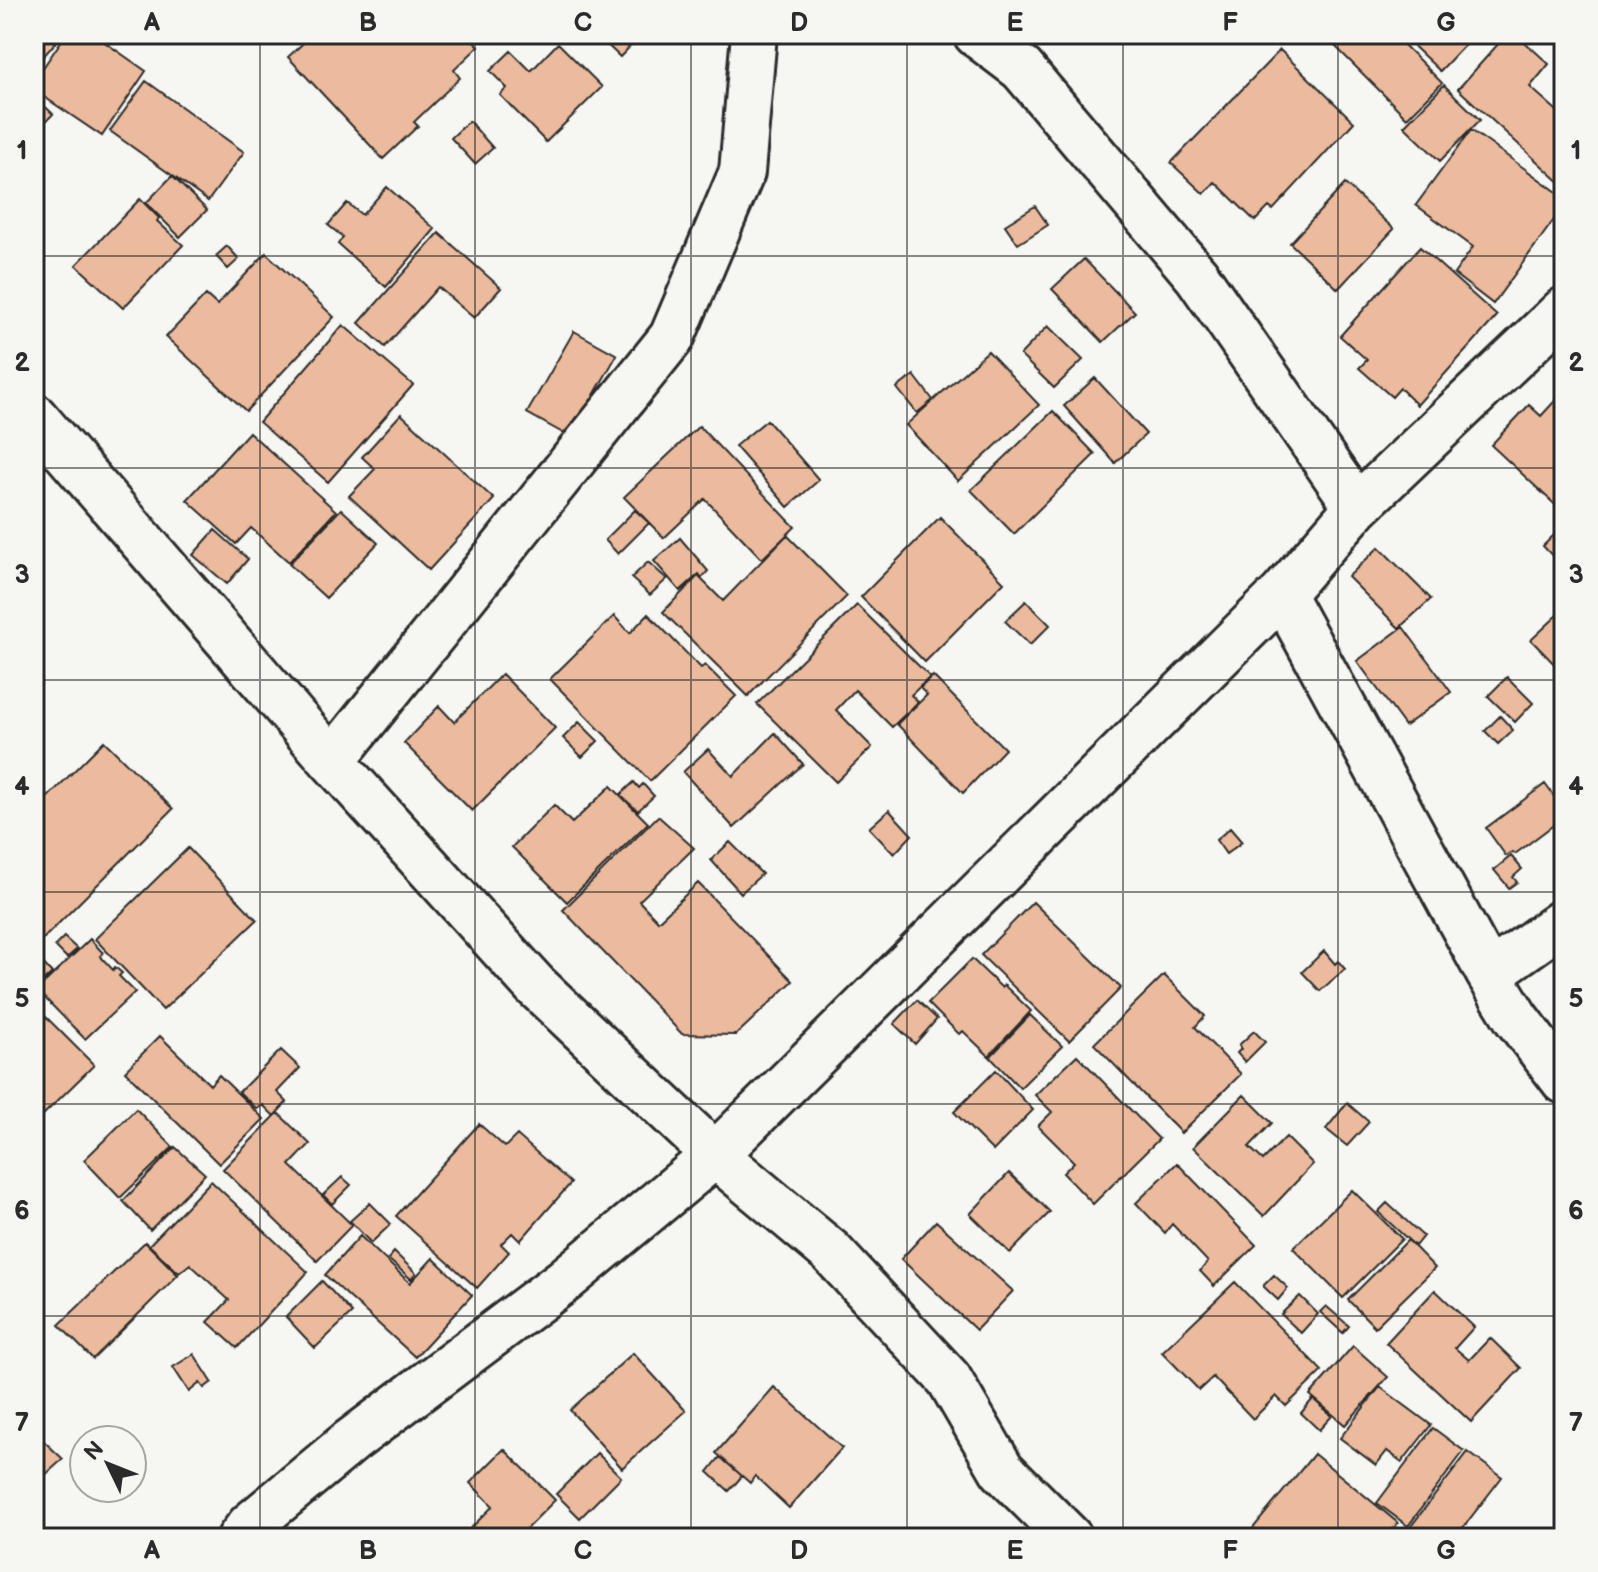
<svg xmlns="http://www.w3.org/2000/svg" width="1598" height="1572" font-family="'Balsamiq Sans',sans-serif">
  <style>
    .building { fill: #ecbb9d; stroke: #2b2b2b; stroke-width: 2 }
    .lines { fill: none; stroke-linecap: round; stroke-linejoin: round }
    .minor-casing { stroke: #2b2b2b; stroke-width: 50 }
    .minor { stroke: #f6f6f2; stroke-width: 44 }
    .grid { fill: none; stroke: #2b2b2b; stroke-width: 2; stroke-opacity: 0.55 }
    .neatline { fill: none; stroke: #2b2b2b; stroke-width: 3 }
    .grid-label { font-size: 26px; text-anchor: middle; font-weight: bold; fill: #2b2b2b }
  </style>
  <rect width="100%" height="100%" fill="#f6f6f2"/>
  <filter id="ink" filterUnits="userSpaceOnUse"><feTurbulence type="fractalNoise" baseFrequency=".0125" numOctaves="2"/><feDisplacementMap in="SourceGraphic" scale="16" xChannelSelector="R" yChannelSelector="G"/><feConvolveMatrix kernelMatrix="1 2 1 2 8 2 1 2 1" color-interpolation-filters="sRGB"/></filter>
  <g filter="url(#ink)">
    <path class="building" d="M34,34H63L34,67Z
      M66,34H93L146,71L102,136L34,90V81Z
      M313,34H467L479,46L454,70L460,78L414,122L418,126L383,159L288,57Z
      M596,34H642L620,57Z
      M1323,34H1393L1442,83L1407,118Z
      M1401,34H1475L1440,71Z
      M1507,34H1516L1549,64L1530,87L1564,117V186L1458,89Z
      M558,43L602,87L546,142L500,95L507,88L490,71L511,51L531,71Z
      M1280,50L1354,122L1273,210L1269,207L1255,221L1215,182L1204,194L1171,163Z
      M146,81L244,152L208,201L110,131Z
      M1444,85L1480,120L1440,161L1404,126Z
      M34,96L53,114L34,134Z
      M469,121L493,148L475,164L451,138Z
      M1471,130L1564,197V206L1493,304L1454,274L1473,247L1416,205Z
      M172,176L207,210L180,237L146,203Z
      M1345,184L1394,229L1338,289L1290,243Z
      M387,187L435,229L386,287L338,244L343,237L328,225L347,203L362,215Z
      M140,199L159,218L157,221L183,245L123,308L76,265Z
      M1035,206L1048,225L1018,244L1005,225Z
      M439,233L501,288L474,318L438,287L385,347L359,323Z
      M227,246L239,259L228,269L216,256Z
      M1420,247L1497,316L1417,405L1400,388L1392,397L1359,368L1367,360L1340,336Z
      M266,253L334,317L246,411L166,337L206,295L217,305Z
      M1084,259L1135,312L1103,342L1052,289Z
      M343,325L413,385L328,482L259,422Z
      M1048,326L1083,360L1054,388L1020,355Z
      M574,331L617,355L570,437L527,413Z
      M988,351L1039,405L958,481L906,425Z
      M914,375L933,400L917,413L897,388Z
      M1095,378L1146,434L1115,463L1064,406Z
      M1564,391V513L1491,445L1529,405L1541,416Z
      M1053,411L1095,454L1014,534L971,490Z
      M401,414L494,499L429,570L349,496L375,469L362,457Z
      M767,420L819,480L788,507L735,446Z
      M699,426L795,527L762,559L705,499L664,538L624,497Z
      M249,432L336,511L289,562L251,528L236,544L187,500Z
      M341,509L378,543L326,598L289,564Z
      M635,510L649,523L618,554L605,540Z
      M940,517L1004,582L925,662L861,597Z
      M215,530L248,559L227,584L193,555Z
      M787,535L847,596L748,696L663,612L698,576L723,601Z
      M1554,535L1564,546V560L1560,564L1543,546Z
      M680,538L708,571L702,578L699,574L680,591L654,561Z
      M1379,547L1431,599L1399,628L1348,577Z
      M648,562L667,579L650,595L631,578Z
      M1026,601L1050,625L1030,645L1005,621Z
      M857,605L930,677L911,695L918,702L892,727L855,690L836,710L872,747L836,782L757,704Z
      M1560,613L1564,617V674L1531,640Z
      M648,614L701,668L705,665L736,696L650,781L550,679L614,616L630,633Z
      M1403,627L1451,692L1405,726L1357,661Z
      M502,674L555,728L472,811L404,743L439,706L454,722Z
      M933,676L1005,749L963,793L897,724L927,695L920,688Z
      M1507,677L1533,703L1515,722L1488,696Z
      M1500,716L1513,730L1498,744L1485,731Z
      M579,722L598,741L582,757L563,738Z
      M775,733L803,764L734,828L683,772L708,749L733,776Z
      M104,741L173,809L37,945L34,942V808L35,810Z
      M634,782L639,788L643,784L654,796L638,811L620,795Z
      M1545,784L1564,810V817L1515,854L1513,852L1506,856L1486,828Z
      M611,786L648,823L567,902L512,847L554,805L572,823Z
      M889,810L912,835L894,854L869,828Z
      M658,816L694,848L639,901L658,921L698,883L793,981L736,1035L682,1034L563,910Z
      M1230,828L1242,842L1226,854L1216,840Z
      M730,842L762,874L741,893L711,860Z
      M188,848L257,920L163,1010L95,939Z
      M1511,856L1522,869L1513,877L1517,882L1509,888L1494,870Z
      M1033,902L1121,988L1069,1041L981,955Z
      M64,937L77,949L67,958L55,946Z
      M90,939L103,953L100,956L113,970L115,967L122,973L119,976L135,992L85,1039L37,990Z
      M1324,951L1335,964L1338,961L1345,969L1320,991L1302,972Z
      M972,959L1002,988L1004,985L1031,1011L989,1056L963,1031L959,1034L928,1003Z
      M40,960L52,973L37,987L34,984V966Z
      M1164,975L1205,1016L1195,1027L1241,1074L1181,1133L1094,1044Z
      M917,1000L937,1019L915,1044L894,1024Z
      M34,1005L94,1065L42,1116L34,1108Z
      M1030,1015L1062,1046L1020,1088L990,1057Z
      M1254,1031L1265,1042L1245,1062L1237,1053L1241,1049L1239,1045Z
      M160,1036L210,1085L219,1075L264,1119L219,1164L125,1071Z
      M281,1050L300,1068L277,1092L287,1102L274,1116L263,1105L257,1109L239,1092Z
      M1077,1055L1159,1139L1093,1204L1063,1173L1074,1162L1038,1126L1052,1112L1035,1095Z
      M996,1070L1033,1110L993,1151L954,1112Z
      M1244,1095L1272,1123L1249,1147L1263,1160L1286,1137L1313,1164L1264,1216L1193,1147Z
      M1347,1103L1369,1122L1347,1146L1326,1129Z
      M136,1109L173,1147L120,1198L84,1160Z
      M278,1113L310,1144L290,1165L352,1225L317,1261L223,1169Z
      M479,1124L505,1147L517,1135L571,1183L520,1241L512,1233L501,1244L509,1252L477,1288L396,1216Z
      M175,1147L205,1174L150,1230L123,1201Z
      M1177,1163L1256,1245L1214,1286L1200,1271L1208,1262L1172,1224L1165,1233L1136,1203Z
      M1009,1173L1050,1212L1010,1253L970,1214Z
      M342,1177L351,1185L332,1204L323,1195Z
      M211,1181L308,1272L237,1348L208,1322L229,1300L190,1264L179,1273L149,1245Z
      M1352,1190L1402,1239L1343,1298L1293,1248Z
      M370,1203L391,1224L371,1243L350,1221Z
      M1387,1203L1423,1236L1415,1246L1378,1212Z
      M936,1221L1013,1291L976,1330L901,1259Z
      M360,1236L410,1283L433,1258L472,1295L415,1357L325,1275Z
      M1408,1240L1435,1268L1375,1327L1348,1300Z
      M145,1242L178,1275L93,1359L59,1325Z
      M394,1252L416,1273L411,1279L388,1259Z
      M1274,1275L1288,1288L1278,1300L1263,1286Z
      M322,1281L352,1313L315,1348L286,1317Z
      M1235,1282L1322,1371L1286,1406L1276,1396L1253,1419L1213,1377L1199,1390L1162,1352Z
      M1435,1290L1474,1327L1455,1348L1469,1360L1490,1338L1521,1368L1471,1422L1386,1343Z
      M1300,1296L1318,1314L1301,1333L1281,1314Z
      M1326,1306L1349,1326L1343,1333L1320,1312Z
      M1353,1346L1388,1377L1345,1425L1310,1395Z
      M633,1353L686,1411L622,1468L570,1410Z
      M194,1354L212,1382L204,1388L200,1383L189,1392L173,1367Z
      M774,1387L842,1448L789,1508L755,1476L750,1483L716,1453Z
      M1380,1387L1431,1425L1402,1462L1387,1451L1376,1465L1340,1438Z
      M1313,1399L1332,1416L1319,1430L1301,1413Z
      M1433,1428L1464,1451L1408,1526L1377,1503Z
      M34,1432L63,1459L34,1485Z
      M504,1449L555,1500L517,1538L508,1529L499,1538H461L493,1506L470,1483Z
      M1468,1452L1502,1477L1455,1538H1402Z
      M597,1453L621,1477L580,1518L556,1494Z
      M1314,1454L1398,1523L1386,1538H1245Z
      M720,1457L742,1476L729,1491L708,1472Z"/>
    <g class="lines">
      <g class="minor-casing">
        <path id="minor" d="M976,34L1022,69L1197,276L1357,507
          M34,416L332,761L535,985L715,1155L831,1252L949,1379L1002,1470L1070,1538
          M1282,594L1489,974L1516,1018L1564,1081
          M332,761L672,337L742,172L754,34
          M1489,974L1564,921
          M240,1538L250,1525L351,1441L565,1280L715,1155L1282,594L1357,507L1564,310"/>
      </g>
      <use href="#minor" class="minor"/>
    </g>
  </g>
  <path class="grid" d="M260,34V1538M475,34V1538M691,34V1538M907,34V1538M1123,34V1538M1338,34V1538M34,256H1564M34,468H1564M34,680H1564M34,892H1564M34,1104H1564M34,1316H1564"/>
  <rect width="1598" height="1572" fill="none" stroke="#f6f6f2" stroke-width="88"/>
  <g transform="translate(108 1464) rotate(313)"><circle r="38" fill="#f6f6f2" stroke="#a5a5a2" stroke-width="2"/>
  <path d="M0-6L14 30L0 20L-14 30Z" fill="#2b2b2b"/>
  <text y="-12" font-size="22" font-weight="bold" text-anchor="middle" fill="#2b2b2b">N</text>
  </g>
  <rect x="44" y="44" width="1510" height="1484" class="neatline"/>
  <g class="grid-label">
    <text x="152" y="31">A</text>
    <text x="368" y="31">B</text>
    <text x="583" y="31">C</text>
    <text x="799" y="31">D</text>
    <text x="1015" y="31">E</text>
    <text x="1230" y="31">F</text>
    <text x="1446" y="31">G</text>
    <text x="22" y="159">1</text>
    <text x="1576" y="159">1</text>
    <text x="22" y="371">2</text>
    <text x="1576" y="371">2</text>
    <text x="22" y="583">3</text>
    <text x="1576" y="583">3</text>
    <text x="22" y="795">4</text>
    <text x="1576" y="795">4</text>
    <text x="22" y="1007">5</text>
    <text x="1576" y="1007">5</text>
    <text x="22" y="1219">6</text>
    <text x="1576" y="1219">6</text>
    <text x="22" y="1431">7</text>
    <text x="1576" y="1431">7</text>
    <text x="152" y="1559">A</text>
    <text x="368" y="1559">B</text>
    <text x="583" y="1559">C</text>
    <text x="799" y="1559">D</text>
    <text x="1015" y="1559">E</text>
    <text x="1230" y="1559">F</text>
    <text x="1446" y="1559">G</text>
  </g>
</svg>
